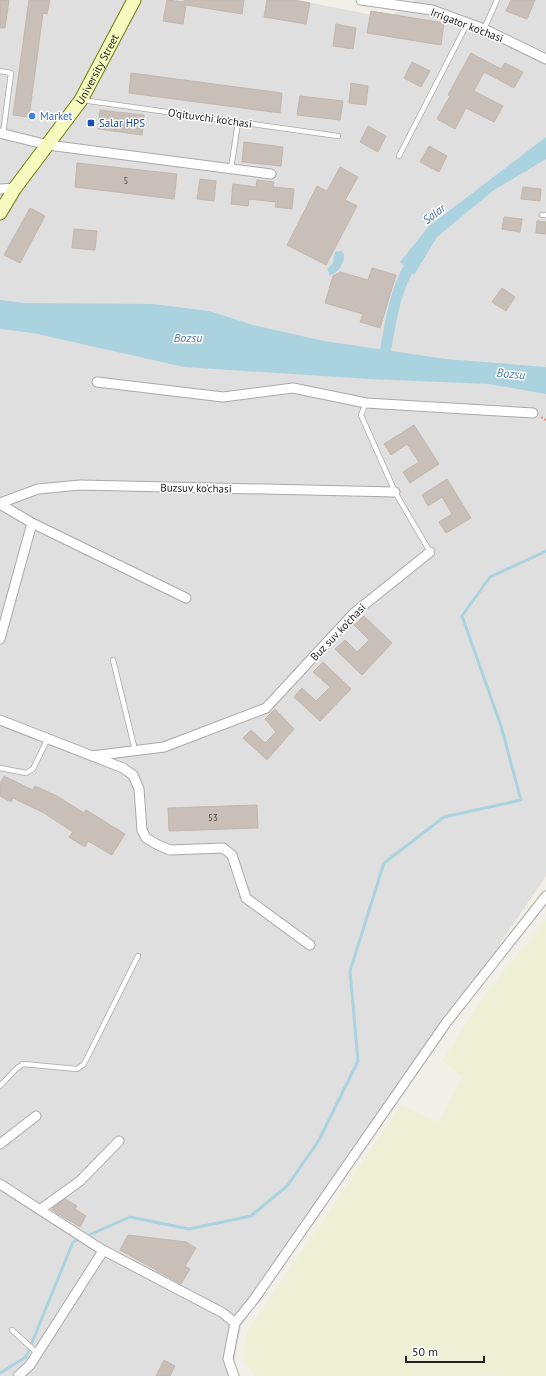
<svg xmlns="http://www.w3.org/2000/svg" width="546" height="1376" font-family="'PT Sans',sans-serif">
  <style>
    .residential { fill: #e0dfdf }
    .farmland { fill: #eef0d5 }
    .water { fill: #aad3df }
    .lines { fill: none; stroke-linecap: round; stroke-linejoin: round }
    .stream { stroke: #aad3df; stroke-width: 3 }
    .canal { stroke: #aad3df; stroke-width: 11 }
    .building { fill: #c7bfb8; stroke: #c4b6ab }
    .service-casing { stroke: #a9a9a9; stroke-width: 6 }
    .minor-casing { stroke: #a9a9a9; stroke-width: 11 }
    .secondary-casing { stroke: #707d05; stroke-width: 15 }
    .path { stroke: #fa8072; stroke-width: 2; stroke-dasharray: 2 2; stroke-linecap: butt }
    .service { stroke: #fff; stroke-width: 4.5 }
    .minor { stroke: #fff; stroke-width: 9 }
    .secondary { stroke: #f7fabf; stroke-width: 13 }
    .shop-dot { fill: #3f7fe0; stroke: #fff; stroke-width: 1.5 }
    .transit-dot { fill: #1a4fb4; stroke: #fff; stroke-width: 1.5 }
    .labels { text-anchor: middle; stroke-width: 3; stroke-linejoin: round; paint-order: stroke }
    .number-label { font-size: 9px; fill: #4b4948 }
    .street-label { font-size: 11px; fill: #222; stroke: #fff }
    .shop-label { font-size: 11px; fill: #366cbe; stroke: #fff; text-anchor: start }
    .transit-label { font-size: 11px; fill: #164399; stroke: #fff; text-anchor: start }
    .water-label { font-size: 12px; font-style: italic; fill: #4a7aab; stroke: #fff }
  </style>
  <rect width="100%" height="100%" fill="#f2efe9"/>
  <path class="residential" d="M0,0H297L388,18L415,0H546V876L241,1326L234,1363L240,1376H0Z"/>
  <path class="farmland" d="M546,919V1376H255L243,1360L246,1333L401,1105L439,1122L462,1077L442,1061L485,995Z"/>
  <path class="water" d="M546,137V159L494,190L437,237L414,275L400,262L429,226Z
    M341,251L344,254C344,265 339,271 330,276L327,269L333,263L335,252Z
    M0,300L26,303L153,304L209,311L253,325L324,341L446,359L546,367V394L489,384L369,379L184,367L33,333L0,329Z"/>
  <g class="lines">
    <path class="stream" d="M0,1373L26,1357L73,1242L130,1217L189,1229L251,1216L288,1185L319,1140L358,1061L350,971L384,863L444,817L521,800L501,726L462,616L490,577L546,551"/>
    <path class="canal" d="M384,360C390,326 394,287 415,258"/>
  </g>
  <path class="building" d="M0,0H9L5,28H0Z
    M29,0H50L47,14L43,13L29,117L13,115Z
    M167,0L184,2V0H244L242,14L186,5L183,24L163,21Z
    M267,0H293L310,3L306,24L264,17Z
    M511,0H535L527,19L506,11Z
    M371,11L444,23L441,45L367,33Z
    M336,24L356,28L353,49L333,46Z
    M471,53L501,69L505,63L523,72L514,88L484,72L474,91L503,106L494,122L466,108L455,129L437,119L450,96L448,95Z
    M412,62L430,71L421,87L404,78Z
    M131,73L282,93L280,113L129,93Z
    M351,83L368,86L366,105L349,103Z
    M300,96L343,101L340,120L297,115Z
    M100,110L144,115L142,135L98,129Z
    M368,126L386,136L378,152L360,142Z
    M244,142L283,147L281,166L242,162Z
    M429,146L447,156L439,172L420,162Z
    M77,163L177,174L174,199L75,187Z
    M340,167L358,177L345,200L357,206L326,265L287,245L317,186L327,191Z
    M200,179L216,181L214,201L197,199Z
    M257,180L274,182L273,187L294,189L292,209L275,207L276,202L249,199L248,206L231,204L233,184L256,187Z
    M523,187L541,189L540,201L521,199Z
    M30,208L45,216L20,263L4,255Z
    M504,217L522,219L520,232L502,229Z
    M537,221L546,222V234L536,233Z
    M74,229L97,231L95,250L72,248Z
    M372,268L396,275L380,328L360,322L363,314L325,303L333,276L340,272L368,280Z
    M502,288L515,297L506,311L492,302Z
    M414,425L439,464L410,483L403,472L419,462L407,444L391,455L384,444Z
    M447,479L471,518L446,533L439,522L452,514L442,497L428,506L422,495Z
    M364,616L392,643L362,675L335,649L345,640L357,652L369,640L354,625Z
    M323,662L351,689L320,721L294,697L302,688L316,701L330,687L313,672Z
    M275,709L294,729L267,760L243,738L251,730L265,743L276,732L265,719Z
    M4,776L33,790L35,786L57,796L84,813L86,810L125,834L112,855L88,841L85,847L69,837L73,832L44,813L13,798L11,802L0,796V784Z
    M257,805L258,828L169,831L168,808Z
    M65,1199L77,1206L75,1209L86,1216L80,1227L52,1210L54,1207Z
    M128,1235L186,1242L196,1248L185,1266L190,1269L181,1284L120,1250Z
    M164,1360L175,1366L170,1376H156Z"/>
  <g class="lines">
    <g class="service-casing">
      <path id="service" d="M484,29L497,0
        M0,71L11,73L3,134
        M82,100L338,136
        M399,156L467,24
        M231,169L238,122
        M542,215H546
        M366,403L361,415L395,492L430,552
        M113,660L135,750
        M0,768L26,773L33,769L48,738
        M0,1086L16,1069L23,1064L77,1069L84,1064L138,956
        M12,1330L37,1353"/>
    </g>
    <g class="minor-casing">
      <path id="minor" d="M361,0L432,10L484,29L546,59
        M0,133L48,145L271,174
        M0,189L15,188
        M97,382L223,397L293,388L366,403L533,413
        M0,503L38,489L80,485L395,492
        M0,504L32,523L186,598
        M0,639L32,523
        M0,720L123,768L133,775L139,789L142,830L146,838L158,845L170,850L223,848L232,855L246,898L310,945
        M92,756L164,747L266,708L354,613L430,552
        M0,1144L36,1116
        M0,1184L101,1249L223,1313L235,1323
        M41,1209L80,1181L119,1141
        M18,1376L30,1365L103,1251
        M234,1376L228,1359L235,1323L255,1298L446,1023L546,896"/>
    </g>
    <g class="secondary-casing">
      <g id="secondary">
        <path id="s1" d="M0,213L15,188L81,100L134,0"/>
      </g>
    </g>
    <path class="path" d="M541,417L546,420"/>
    <use href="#service" class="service"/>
    <use href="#minor" class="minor"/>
    <use href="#secondary" class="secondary"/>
  </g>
  <circle class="shop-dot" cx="32" cy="116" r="4"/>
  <rect class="transit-dot" x="87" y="119" width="8" height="8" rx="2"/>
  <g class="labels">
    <g class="number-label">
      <text x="126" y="184">5</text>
      <text x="213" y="821">53</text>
    </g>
    <g class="street-label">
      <text transform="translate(467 25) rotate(21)" y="4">Irrigator ko'chasi</text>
      <text dy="4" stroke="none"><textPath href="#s1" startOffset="174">University Street</textPath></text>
      <text transform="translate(210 118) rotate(8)" y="4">O'qituvchi ko'chasi</text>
      <text transform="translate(196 488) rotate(1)" y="4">Buzsuv ko'chasi</text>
      <text transform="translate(338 632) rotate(-46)" y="4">Buz suv ko'chasi</text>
    </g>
    <g class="shop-label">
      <text x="40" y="120">Market</text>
    </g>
    <g class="transit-label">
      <text x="99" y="127">Salar HPS</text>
    </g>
    <g class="water-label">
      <text transform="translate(434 214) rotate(-38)" y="4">Salar</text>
      <text x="188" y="342">Bozsu</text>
      <text transform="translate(511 374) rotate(6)" y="4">Bozsu</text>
    </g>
  </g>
  <path d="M406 1356v6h78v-6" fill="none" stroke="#222222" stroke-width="2"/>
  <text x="412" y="1356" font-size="12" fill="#222222" stroke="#ffffff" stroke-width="3" paint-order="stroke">50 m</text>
</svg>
